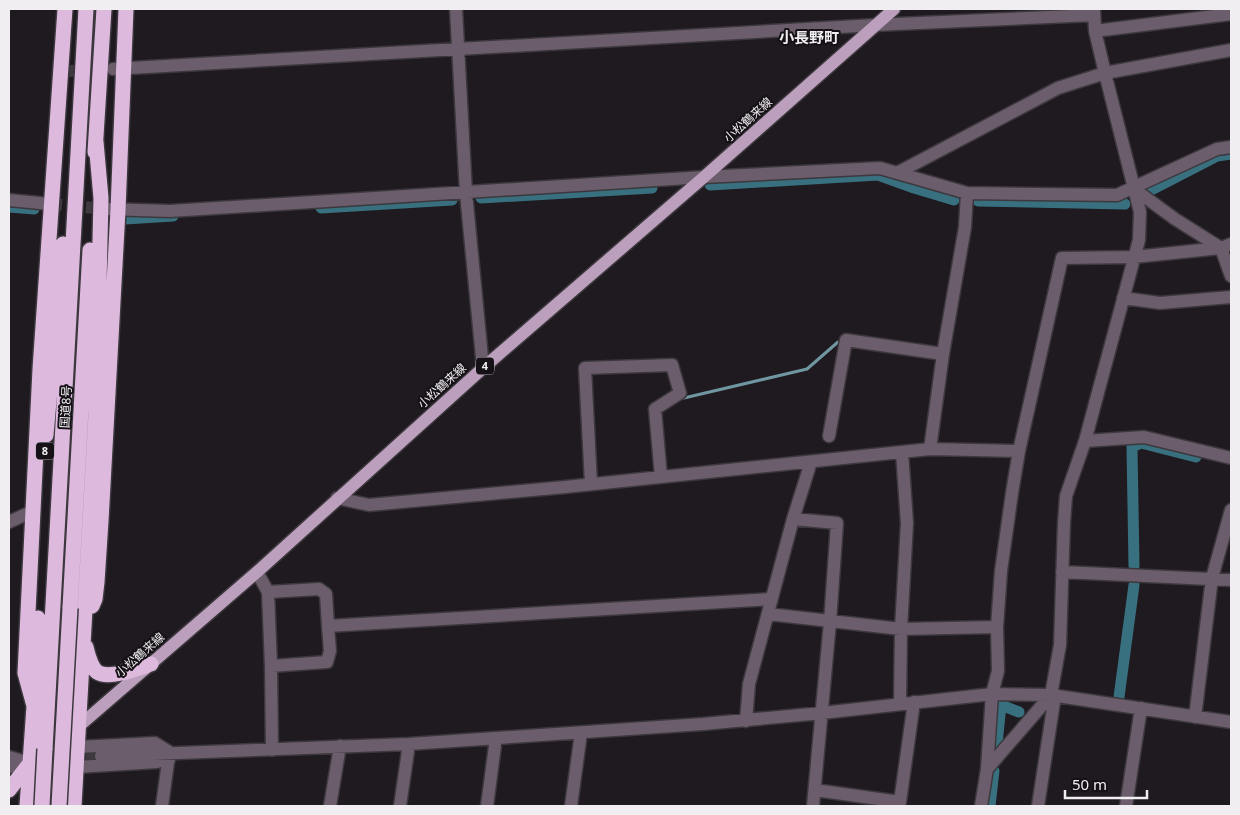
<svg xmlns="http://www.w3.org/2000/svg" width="1240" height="815" font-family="'Noto Sans','Noto Sans JP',sans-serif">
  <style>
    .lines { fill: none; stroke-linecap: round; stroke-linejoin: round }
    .stream { stroke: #7096a2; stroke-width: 3 }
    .canal { stroke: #38707f; stroke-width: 11 }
    .minor-tunnel { stroke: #3e3a3f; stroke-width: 12; stroke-dasharray: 12 6; stroke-linecap: butt }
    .minor-casing { stroke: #3c383d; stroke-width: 15 }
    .major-casing { stroke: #3c383d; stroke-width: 15 }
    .highway-casing { stroke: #3c383d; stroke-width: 18 }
    .minor { stroke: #6b5d6b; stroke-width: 12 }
    .major { stroke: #bc9fbd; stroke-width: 12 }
    .highway { stroke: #ddb9de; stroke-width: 15 }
    .highway-bridge-casing { stroke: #3c383d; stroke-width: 18; stroke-linecap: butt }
    .highway-bridge { stroke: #ddb9de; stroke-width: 15 }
    .labels { text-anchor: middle; stroke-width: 4; stroke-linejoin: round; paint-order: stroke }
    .shield { fill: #151116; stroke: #afacb0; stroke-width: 1 }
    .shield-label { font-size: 11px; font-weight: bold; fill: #f1eef2 }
    .street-label { font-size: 12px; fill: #f1eef2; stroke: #151116 }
    .quarter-label { font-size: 15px; font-weight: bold; fill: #f1eef2; stroke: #151116 }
  </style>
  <rect width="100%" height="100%" fill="#1e1a1f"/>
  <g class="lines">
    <path class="stream" d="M684,398L807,369L838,342"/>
    <path class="canal" d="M710,185L878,175L914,188L954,200
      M1151,190L1217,156L1231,154
      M481,198L652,188
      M978,201L1125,204
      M9,207L34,209
      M321,208L452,200
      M125,219L173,216
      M1134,566L1132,447L1141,443L1196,457
      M1119,697L1134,585
      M997,744L1001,705L1019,712
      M990,806L994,771"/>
    <path class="minor-tunnel" d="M69,71L108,69
      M50,204L106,209
      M68,758L101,756"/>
    <g class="minor-casing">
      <path id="minor" d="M456,9L466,193L483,368
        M1095,31L1231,14
        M113,69L875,25L1094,15
        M897,173L1058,88L1105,73L1231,50
        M1134,189L1175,219L1221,248L1231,276
        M9,200L50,204
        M106,209L170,211L704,177L880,168L967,193L1117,195L1217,149L1231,147
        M1123,298L1160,303L1231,297
        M829,436L846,340L943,354
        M1085,441L1144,437L1231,458
        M930,449L943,354L965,227L967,193
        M591,484L585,368L672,365L680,393L655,409L661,477
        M337,498L369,505L565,487L930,449L1019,451
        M793,519L837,523L830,622L813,806
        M9,522L33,511
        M257,572L268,592L271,666L272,750
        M1062,572L1231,580
        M268,592L319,589L326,594L328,626
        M768,614L901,629L997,627
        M271,666L327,662L330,651L328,626L771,599
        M900,704L901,629L907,523L902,452
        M1195,717L1212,578L1231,510
        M746,721L749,684L793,519L811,462
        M101,756L409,744L703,724L822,713L992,694L1051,695L1231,722
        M9,757L30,763L77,767L157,762L171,753
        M9,767L30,763L78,747L155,743L171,753
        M987,769L1051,695L1060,645L1064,523L1066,496L1085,441L1139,240L1140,212L1105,73L1095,31L1094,9
        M815,790L900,802L914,702
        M162,806L168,762L171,753
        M330,806L340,746
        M400,806L409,744
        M487,806L496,738
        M571,806L581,733
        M981,806L987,769L992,694L998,671L997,627L1001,571L1012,493L1019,451L1062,258L1134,257L1221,248L1231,244
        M1038,806L1055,695
        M1126,806L1141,708"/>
    </g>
    <g class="major-casing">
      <path id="major" d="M79,726L257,572L483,368L704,177L894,9"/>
    </g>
    <g class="highway-casing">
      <path id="highway" d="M95,152L104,9
        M46,435L63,244
        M92,606L95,599L97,582L101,521L118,210L126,9
        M70,608L90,250
        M86,647C88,655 90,666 97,672C109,680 139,668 151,664
        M34,706L25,673L40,369L65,9
        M45,749L86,9
        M9,790L30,763
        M27,806L34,706L38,618
        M74,806L96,413L101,198L96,142"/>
    </g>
    <use href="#minor" class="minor"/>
    <use href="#major" class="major"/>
    <use href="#highway" class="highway"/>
    <g class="highway-bridge-casing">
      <path id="highway-bridge" d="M42,806L45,749
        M59,806L70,608"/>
    </g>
    <use href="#highway-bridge" class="highway-bridge"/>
  </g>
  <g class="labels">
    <g class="shield">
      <rect x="476" y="357.5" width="18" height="17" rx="4"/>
      <rect x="36" y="442.5" width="18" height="17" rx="4"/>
    </g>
    <g class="shield-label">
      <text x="485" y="370">4</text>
      <text x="45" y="455">8</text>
    </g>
    <g class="street-label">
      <text transform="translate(748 120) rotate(-42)" y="4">小松鶴来線</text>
      <text transform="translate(442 386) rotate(-42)" y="4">小松鶴来線</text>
      <text transform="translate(66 407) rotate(-87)" y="4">国道8号</text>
      <text transform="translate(140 655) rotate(-41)" y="4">小松鶴来線</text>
    </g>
    <g class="quarter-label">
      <text x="809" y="43">小長野町</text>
    </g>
  </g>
  <rect width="1240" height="815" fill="none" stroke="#f1eef2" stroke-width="20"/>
  <path d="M1065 790v8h82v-8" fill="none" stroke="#f1eef2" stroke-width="2.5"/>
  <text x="1072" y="790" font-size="15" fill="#f1eef2" stroke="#151116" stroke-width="4" paint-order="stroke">50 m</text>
</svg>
